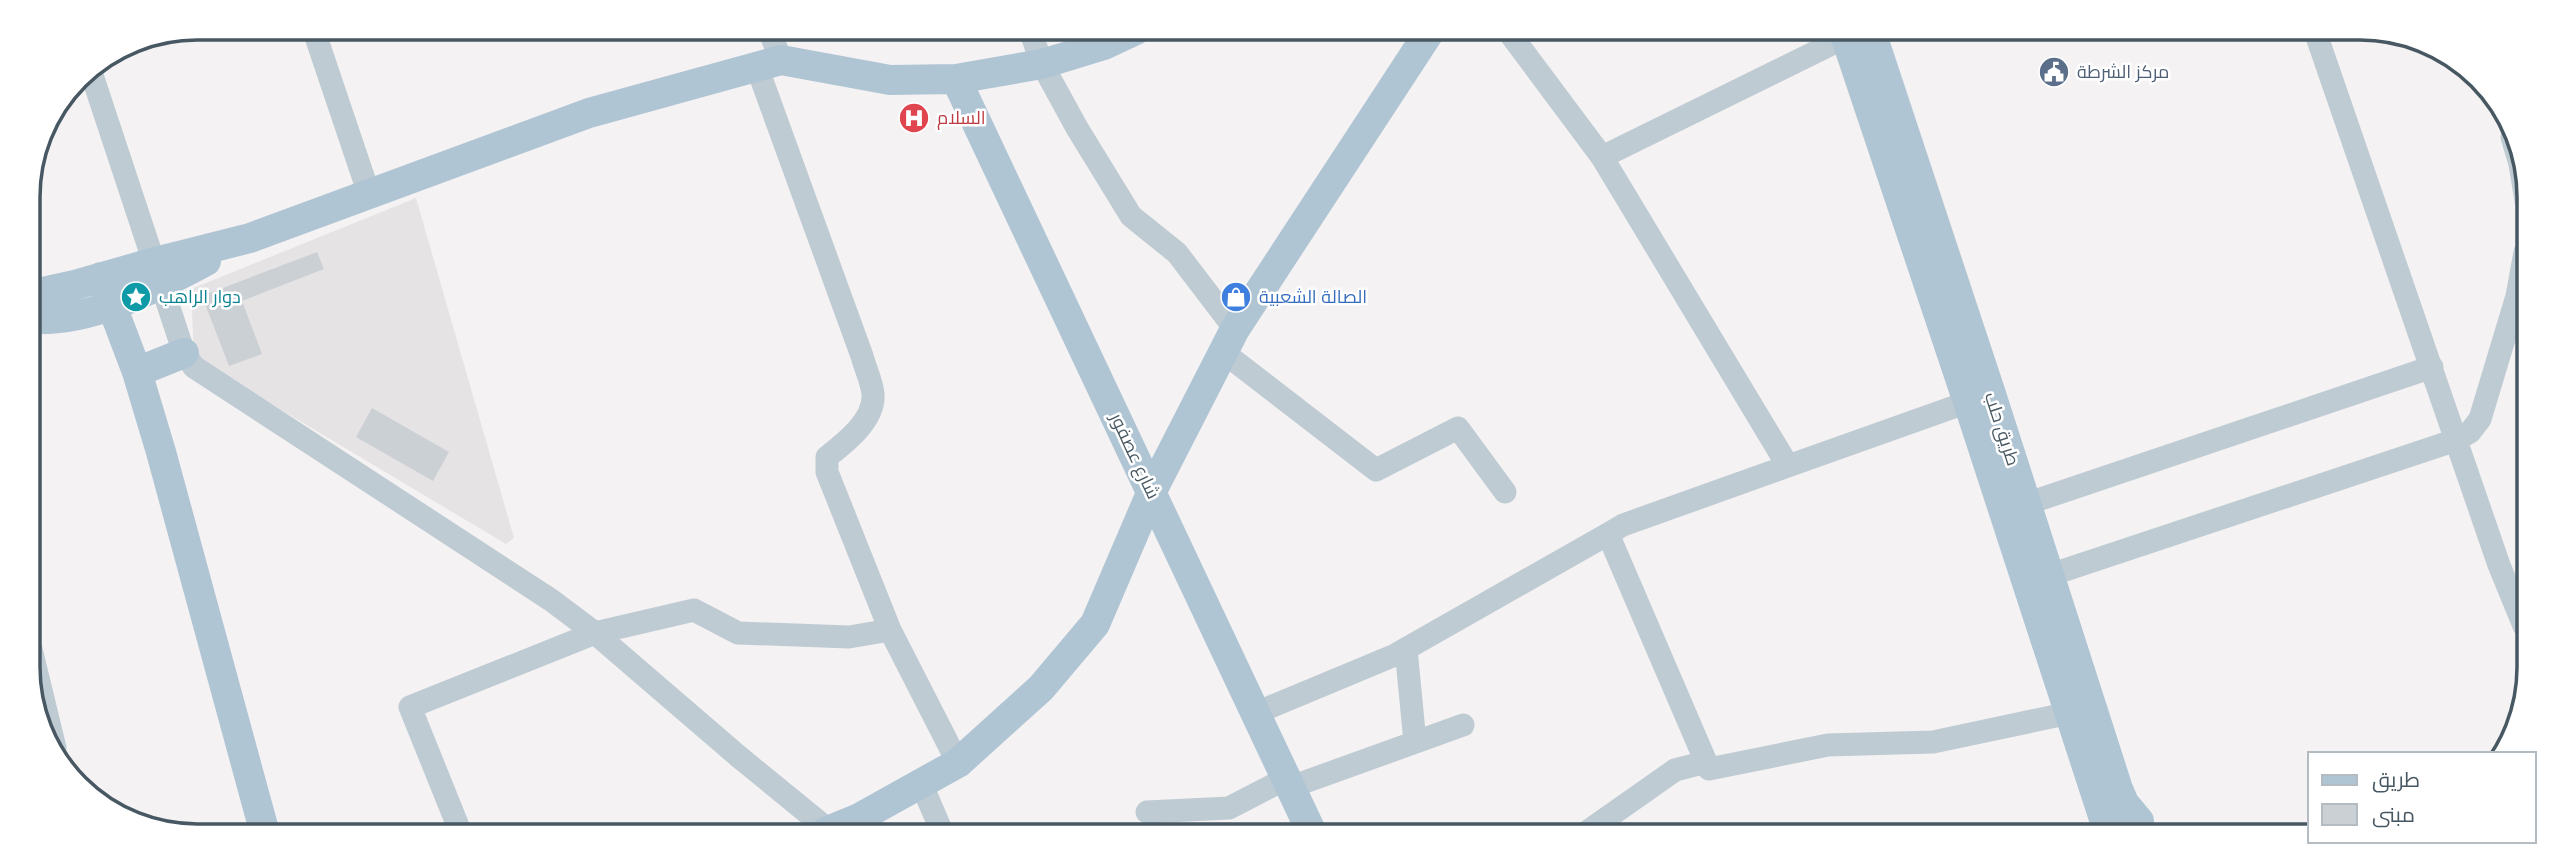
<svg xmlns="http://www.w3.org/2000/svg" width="2557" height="864" font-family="'Nunito Sans',Cairo,sans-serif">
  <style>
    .education { fill: #e6e3e5 }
    .building { fill: #cbd0d5 }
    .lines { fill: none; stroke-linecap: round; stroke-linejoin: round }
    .minor { stroke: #bfcbd3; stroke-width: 23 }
    .major { stroke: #b0c5d4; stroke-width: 30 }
    .labels { text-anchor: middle; stroke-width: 5; stroke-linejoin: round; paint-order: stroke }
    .service-label { font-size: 18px; fill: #4e5e75; stroke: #fff; text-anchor: start }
    .health-label { font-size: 18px; fill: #be3a42; stroke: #fff; text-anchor: start }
    .culture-label { font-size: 18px; fill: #0d838f; stroke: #fff; text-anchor: start }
    .shop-label { font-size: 18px; fill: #366cbe; stroke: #fff; text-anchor: start }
    .street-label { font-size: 18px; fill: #475863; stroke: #fff }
    .rim { fill: none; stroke: #475863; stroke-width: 3.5 }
  </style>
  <rect width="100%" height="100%" fill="#f5f2f3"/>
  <path class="education" d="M416,198L514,538L506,544L194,358L191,289Z"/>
  <path class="building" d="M317,252L324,269L242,301L262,354L229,366L202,296Z
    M372,408L449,452L433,481L356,437Z"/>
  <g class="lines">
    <path class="minor" d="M313,28L369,194
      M769,30L781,60
      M1030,30L1042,64L1077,128L1131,216L1177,253L1235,329
      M1508,31L1602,157L1788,466L1968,402
      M2316,34L2499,565L2524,626
      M124,46L150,37
      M757,67L862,356C865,368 872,382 873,394C875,420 845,443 827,457V472L890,630L958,763
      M90,69L184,353L194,367L551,600L595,633L738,756L831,832
      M2512,137L2520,164L2526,201
      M1602,157L1846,37
      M1223,352L1376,470L1458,428L1505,492
      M1788,466L1623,525L1608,534L1709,769L1828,745L1933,742L2070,713
      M2026,504L2432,367
      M2050,575L2456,440L2470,432L2480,419L2517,296L2525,252
      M31,649L55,748
      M1406,649L1415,742
      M1256,713L1395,655L1608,534
      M921,783L942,832
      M1291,787L1463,725
      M1147,812L1229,808L1287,778
      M460,831L410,707L595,633L694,610L738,633L849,637L890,630
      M1584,834L1675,770L1706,762"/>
    <path class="major" d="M1844,32L1968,402L2107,828
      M1871,32L1990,391L2118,789L2124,803L2139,821
      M956,79L1312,833
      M101,277L137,372L161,452L264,830
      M29,295L75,285L155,262L250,238L589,113L781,60L890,80L956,79L1042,64L1104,45L1136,30
      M29,319C92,323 153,289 206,261
      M137,372L184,353
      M825,832L859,818L958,763L1041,688L1095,624L1152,491L1235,329L1430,31"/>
  </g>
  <defs>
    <g id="civic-disc" transform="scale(1.575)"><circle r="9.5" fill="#5c6f8a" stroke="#fff"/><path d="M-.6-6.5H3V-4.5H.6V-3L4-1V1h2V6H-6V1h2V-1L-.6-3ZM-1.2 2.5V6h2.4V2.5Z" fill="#fff"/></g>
    <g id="hospital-disc" transform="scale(1.575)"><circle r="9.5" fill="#e0444e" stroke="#fff"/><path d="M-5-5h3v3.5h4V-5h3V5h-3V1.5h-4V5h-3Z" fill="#fff"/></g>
    <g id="sight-disc" transform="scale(1.575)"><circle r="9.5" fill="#0f9aa8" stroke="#fff"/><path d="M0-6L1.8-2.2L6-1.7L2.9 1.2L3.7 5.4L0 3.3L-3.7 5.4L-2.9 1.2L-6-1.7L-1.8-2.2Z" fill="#fff"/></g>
    <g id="shop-disc" transform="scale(1.575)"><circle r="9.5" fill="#3f7fe0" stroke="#fff"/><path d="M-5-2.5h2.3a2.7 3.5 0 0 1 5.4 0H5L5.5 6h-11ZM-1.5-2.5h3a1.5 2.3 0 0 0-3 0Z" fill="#fff"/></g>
  </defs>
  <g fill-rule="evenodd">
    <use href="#civic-disc" x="2054" y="72"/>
    <use href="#hospital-disc" x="914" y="118"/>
    <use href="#sight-disc" x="136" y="297"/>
    <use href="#shop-disc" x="1236" y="297"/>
  </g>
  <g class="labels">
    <g class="service-label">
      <text x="2077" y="78">مركز الشرطة</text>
    </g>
    <g class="health-label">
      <text x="937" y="124">السلام</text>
    </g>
    <g class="culture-label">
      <text x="159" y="303">دوار الراهب</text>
    </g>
    <g class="shop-label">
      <text x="1259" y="303">الصالة الشعبية</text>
    </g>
    <g class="street-label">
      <text transform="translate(2002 429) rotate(72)" y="6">طريق حلب</text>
      <text transform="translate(1135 456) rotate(65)" y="6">شارع عصفور</text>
    </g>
  </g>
  <path d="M0 0H2557V864H0ZM197 40H2360A157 157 0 0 1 2517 197V667A157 157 0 0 1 2360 824H197A157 157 0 0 1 40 667V197A157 157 0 0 1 197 40Z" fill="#fff" fill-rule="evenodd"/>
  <path class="rim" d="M197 40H2360A157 157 0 0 1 2517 197V667A157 157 0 0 1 2360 824H197A157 157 0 0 1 40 667V197A157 157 0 0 1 197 40Z"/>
  <rect x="2308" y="752" width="228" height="91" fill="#ffffff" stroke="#b5bcc1" stroke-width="2"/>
  <rect x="2322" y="775" width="35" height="10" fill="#b0c5d4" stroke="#b5bcc1" stroke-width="2"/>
  <text x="2372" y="787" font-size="21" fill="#475863">طريق</text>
  <rect x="2322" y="804" width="35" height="21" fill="#cbd0d5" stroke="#b5bcc1" stroke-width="2"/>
  <text x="2372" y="822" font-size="21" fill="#475863">مبنى</text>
</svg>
